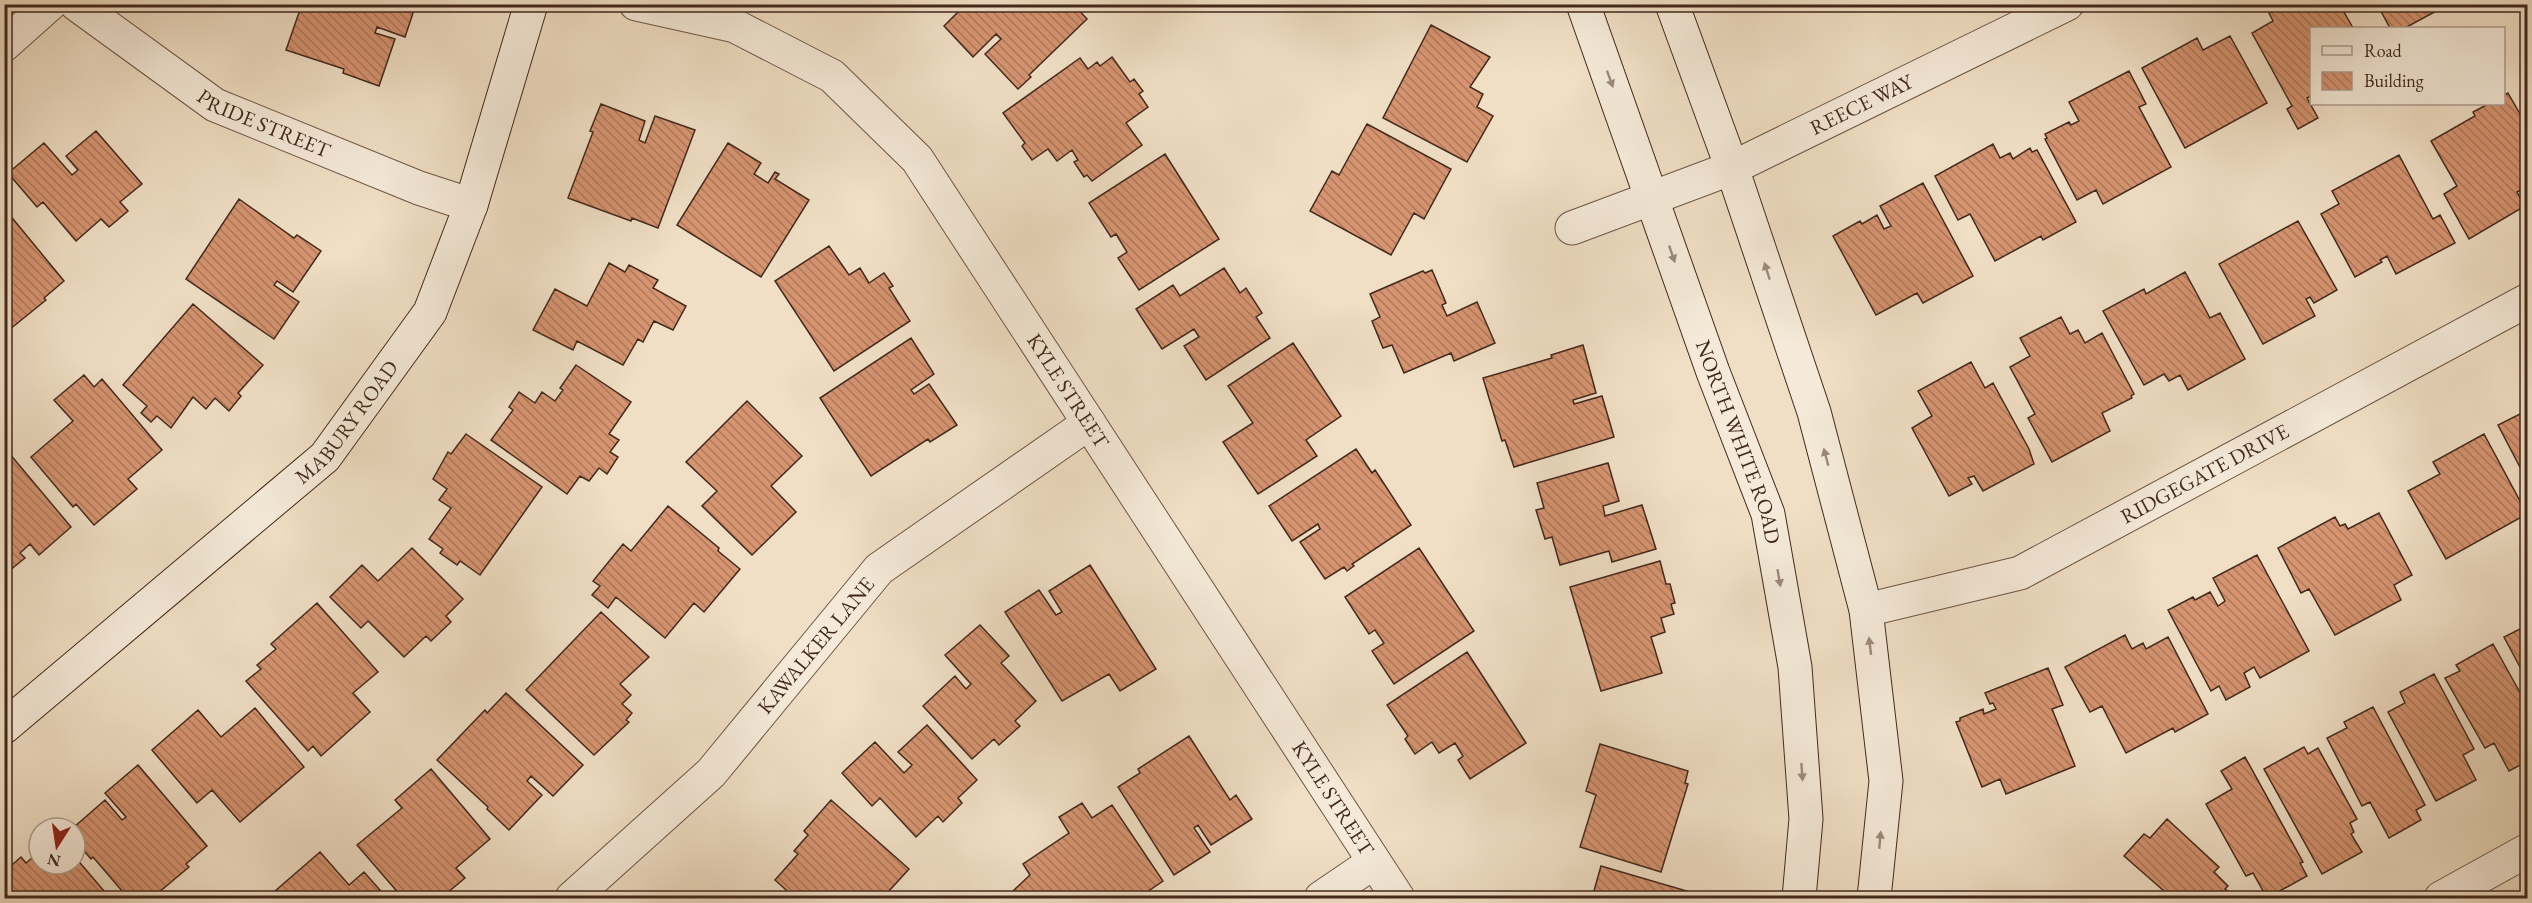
<svg xmlns="http://www.w3.org/2000/svg" width="2532" height="903" font-family="'EB Garamond',serif">
  <style>
    .building { fill: url(#building-back-hatch); stroke: #42291c; stroke-width: 1.5 }
    .lines { fill: none; stroke-linecap: round; stroke-linejoin: round }
    .street-casing { stroke: #6e5646; stroke-width: 35 }
    .secondary-casing { stroke: #42291c; stroke-width: 35 }
    .street { stroke: #f5ead9; stroke-width: 33 }
    .secondary { stroke: #f5ead9; stroke-width: 33 }
    .oneway { fill: #9c8a7a }
    .labels { text-anchor: middle; stroke-width: 5; stroke-linejoin: round; paint-order: stroke }
    .street-label { font-size: 21px; fill: #42291c; stroke: #f5ead9 }
  </style>
  <defs>
    <pattern id="building-back-hatch" width="6" height="6" patternUnits="userSpaceOnUse" patternTransform="scale(1.5)"><rect width="6" height="6" fill="#d69471"/><path d="M-1 5l2 2M0 0l6 6M5-1l2 2" fill="none" stroke="#af795c"/></pattern>
  </defs>
  <rect width="100%" height="100%" fill="#f0dfc5"/>
  <filter id="stains"><feTurbulence type="fractalNoise" baseFrequency=".00333" numOctaves="4"/><feColorMatrix values="0 0 0 0 .2 0 0 0 0 .09 0 0 0 0 .02 0 0 0 .5 -.17"/></filter>
  <radialGradient id="worn" r=".72"><stop offset=".6" stop-color="#630" stop-opacity="0"/><stop offset="1" stop-color="#630" stop-opacity=".3"/></radialGradient>
  <path class="building" d="M302,4H416L405,37L377,27L375,33L395,39L379,86L343,73L344,69L286,50Z
    M966,4H1073L1087,19L1029,75L1031,77L1018,89L985,54L1001,39L996,34L973,57L944,26Z
    M2279,4L2356,5L2344,12L2353,28H2312V95L2307,98L2318,118L2298,129L2287,109L2292,106L2252,33L2273,21L2269,13L2280,7Z
    M2377,4H2449L2405,28H2390Z
    M1431,25L1490,57L1470,87L1483,94L1477,107L1493,116L1467,162L1383,118Z
    M2230,36L2267,103L2185,148L2142,68L2197,38L2203,50Z
    M1112,57L1130,82L1134,79L1143,91L1139,94L1148,107L1126,123L1142,145L1092,181L1087,175L1084,177L1074,162L1078,160L1072,150L1057,161L1048,149L1032,160L1022,146L1025,143L1003,113L1080,58L1088,69L1097,62L1100,66Z
    M2129,71L2146,104L2139,107L2171,167L2103,204L2096,190L2077,200L2045,139L2047,138L2045,134L2069,122L2071,125L2079,121L2069,102Z
    M2508,93L2528,128V186L2517,192L2525,206L2469,239L2444,194L2457,186L2431,141L2475,116L2473,112L2488,104H2504V95Z
    M601,104L645,121L639,140L645,143L655,116L695,130L658,228L632,218L631,221L568,198L593,132L590,131Z
    M1367,124L1451,169L1424,219L1414,213L1391,255L1310,211L1332,171L1339,175Z
    M96,131L142,184L120,202L128,211L109,227L101,219L76,241L43,202L37,207L8,173L44,143L72,175L78,170L66,156Z
    M728,143L761,163L754,174L768,183L775,172L779,174L775,179L809,200L761,277L677,225Z
    M1993,144L2000,158L2010,153L2013,159L2030,148L2032,152L2037,150L2076,222L2043,240L2041,236L1995,261L1970,214L1958,220L1935,176Z
    M1165,154L1219,239L1139,290L1118,258L1127,252L1116,234L1111,237L1089,203Z
    M2399,155L2433,219L2440,215L2455,243L2396,274L2387,256L2380,260L2382,262L2355,277L2321,214L2339,204L2332,191Z
    M1923,183L1973,276L1923,303L1917,293L1876,315L1833,236L1860,221L1862,224L1877,215L1884,229L1891,226L1880,206Z
    M239,199L294,238L297,235L321,251L293,292L277,281L274,285L299,302L274,339L186,279Z
    M4,208L64,281L44,298L46,300L4,334Z
    M2298,221L2337,290L2314,303L2310,297L2306,299L2315,316L2263,344L2219,264Z
    M829,246L849,275L860,268L869,283L884,273L893,286L889,288L910,321L834,371L775,281Z
    M609,263L625,272L629,265L658,280L653,288L686,306L673,330L654,321L643,342L638,339L623,365L577,341L573,350L533,330L555,289L587,306Z
    M1224,268L1240,293L1246,288L1262,313L1256,317L1270,338L1206,380L1184,346L1199,337L1194,329L1162,349L1136,309L1173,285L1180,296Z
    M1432,270L1446,303L1442,305L1447,316L1477,302L1495,343L1454,361L1451,353L1404,373L1392,345L1383,348L1372,321L1380,317L1370,294L1423,271L1425,273Z
    M2185,272L2210,318L2220,313L2245,359L2188,390L2180,375L2169,381L2164,374L2144,385L2103,311L2144,289L2146,294Z
    M193,304L263,365L238,393L241,396L229,411L215,398L206,409L193,397L171,428L157,416L151,422L141,413L147,406L123,385Z
    M2061,317L2070,334L2078,330L2085,343L2102,333L2134,394L2131,396L2132,398L2102,413L2110,431L2052,462L2028,418L2035,414L2010,367L2030,356L2020,338Z
    M911,338L934,374L911,390L914,394L929,384L957,425L930,442L928,439L871,476L820,398Z
    M1293,343L1341,416L1306,440L1317,456L1258,494L1223,442L1253,423L1228,386Z
    M1583,345L1596,393L1573,400L1574,404L1602,396L1614,437L1514,467L1505,440L1502,441L1483,378L1552,358L1551,355Z
    M1971,362L1985,388L1993,383L2029,449L2034,464L1983,491L1974,476L1968,478L1972,484L1949,496L1912,428L1932,416L1918,391Z
    M576,365L631,402L609,434L619,440L610,452L618,457L607,474L599,468L589,481L580,476L567,494L491,440L513,410L509,407L519,392L535,403L542,392L555,401L563,390L560,388Z
    M84,375L94,387L102,379L162,450L128,479L137,489L94,525L76,504L73,507L31,457L73,421L54,400Z
    M747,401L802,456L771,486L796,512L752,555L702,506L717,491L686,462Z
    M2528,410V468L2522,471L2498,425Z
    M466,434L542,487L480,575L460,561L457,565L440,553L443,549L429,539L451,508L439,500L447,489L433,479L448,452L451,454Z
    M2484,434L2527,514L2446,559L2408,491L2440,474L2433,462Z
    M1356,449L1372,473L1375,470L1411,525L1352,564L1354,566L1347,571L1344,567L1325,579L1300,542L1320,529L1318,524L1292,541L1269,506Z
    M9,453L71,527L39,555L30,544L20,553L25,558L4,575V457Z
    M1608,463L1619,501L1603,506L1605,516L1642,505L1656,549L1612,562L1609,551L1560,565L1552,537L1545,539L1536,510L1544,508L1537,483Z
    M668,506L719,548L718,551L740,569L704,612L694,603L665,638L616,597L608,608L592,595L600,586L593,581L623,544L631,551Z
    M2379,513L2412,575L2394,585L2401,600L2335,635L2309,589L2301,593L2278,548L2335,517L2340,526L2345,524L2348,529Z
    M412,548L463,599L446,616L451,622L431,641L426,636L404,657L368,621L361,628L330,597L362,565L378,581Z
    M1419,548L1474,631L1394,684L1372,651L1384,643L1375,630L1369,634L1345,597Z
    M2257,555L2309,651L2260,678L2254,667L2244,673L2250,687L2226,700L2219,686L2211,691L2168,610L2193,597L2195,600L2210,592L2218,606L2225,601L2213,578Z
    M1660,561L1666,584H1670L1675,603L1671,604L1674,614L1661,618L1665,632L1651,637L1662,673L1601,691L1570,587Z
    M1090,565L1156,669L1120,691L1109,674L1062,701L1005,612L1039,590L1056,615L1062,612L1049,591Z
    M317,603L378,672L353,693L370,712L321,756L313,746L308,751L246,681L261,669L257,665L276,649L271,644Z
    M601,612L649,657L620,684L631,695L622,704L632,713L626,720L629,722L594,755L526,690Z
    M980,625L1009,656L1001,663L1036,701L1015,721L1020,726L999,745L994,739L972,759L923,706L955,676L966,689L971,684L945,655Z
    M2528,625V682L2504,637Z
    M2125,635L2132,649L2143,643L2146,649L2168,637L2208,714L2175,732L2173,728L2126,753L2102,706L2090,712L2065,667Z
    M2493,644L2528,707V761L2509,771L2494,743L2485,748L2445,678L2460,671L2456,665Z
    M1467,652L1526,743L1470,779L1458,760L1463,756L1455,743L1439,753L1432,742L1415,754L1405,739L1408,736L1387,705Z
    M2048,668L2063,705L2052,709L2075,766L2006,794L2000,779L1982,787L1956,722L1960,721V718L1983,709L1984,714L1996,709L1993,703L1990,704L1985,693Z
    M2434,674L2474,749L2463,755L2476,780L2436,801L2388,712L2405,703L2400,692Z
    M506,693L583,765L553,796L531,776L527,781L542,795L509,830L487,809L488,807L437,760L485,710L487,713Z
    M2373,707L2425,805L2416,810L2421,820L2389,838L2370,802L2362,806L2327,738L2347,728L2344,722Z
    M255,708L304,767L240,822L212,790L197,803L152,750L198,710L221,737Z
    M927,725L977,780L958,798L962,803L943,822L938,816L916,837L880,798L872,806L842,773L875,742L904,773L912,765L898,752Z
    M1189,736L1230,800L1236,795L1252,819L1211,845L1198,825L1194,828L1210,852L1174,875L1118,787L1140,773L1138,769Z
    M1600,744L1688,771L1685,783L1688,784L1661,872L1580,847L1596,795L1586,791Z
    M2304,747L2308,754L2318,748L2357,819L2350,823L2354,832L2351,834L2362,852L2322,874L2264,769Z
    M2245,757L2303,862L2300,863L2307,876L2267,898L2253,873L2246,876L2206,804L2232,789L2221,771Z
    M138,765L207,846L186,864L189,867L152,898H128L93,857L91,859L75,841V828H73L105,800L122,820L126,817L105,793Z
    M431,769L490,839L456,868L465,878L441,898H408L404,894L401,896L357,845L402,808L395,800Z
    M831,800L909,869L889,891L893,894L889,898H795L775,880L798,854L794,851L808,835L804,831Z
    M1082,803L1092,818L1112,805L1163,881L1138,898H1088L1086,896L1083,898H1021L1013,891L1030,875L1023,864L1069,833L1059,817Z
    M2167,819L2219,867L2214,872L2228,886L2225,889L2231,893L2226,898H2172L2124,856L2144,834L2150,838Z
    M39,852V864H75V857L110,898H4V872L21,857L26,863Z
    M320,852L349,885L364,872L387,898H267Z
    M1601,866L1690,892L1688,898H1592Z"/>
  <g class="lines">
    <g class="street-casing">
      <g id="street">
        <path id="s1" d="M76,4L215,105L419,188L471,205"/>
        <path id="s2" d="M636,4L735,26L832,76L917,159L1398,898"/>
        <path d="M4,45L50,4"/>
        <path id="s3" d="M1572,228L1732,168L2067,4"/>
        <path id="s4" d="M1866,610L2020,573L2528,300"/>
        <path id="s5" d="M572,898L711,773L879,569L1089,423"/>
        <path d="M1321,898L1374,862"/>
        <path d="M2441,898L2528,850"/>
      </g>
    </g>
    <g class="secondary-casing">
      <g id="secondary">
        <path id="s6" d="M1583,4L1713,372L1768,514L1795,667L1806,819L1799,898"/>
        <path d="M1672,4L1732,168L1814,412L1866,610L1886,781L1874,898"/>
        <path id="s7" d="M4,727L325,457L430,312L471,205L531,4"/>
      </g>
    </g>
    <use href="#street" class="street"/>
    <use href="#secondary" class="secondary"/>
  </g>
  <defs><path id="oneway-solid" d="M-6-.8H1V-3.2L6.5 0L1 3.2V.8H-6Z" transform="scale(1.5)"/></defs>
  <g class="oneway">
    <use href="#oneway-solid" transform="translate(1610 79) rotate(70)"/>
    <use href="#oneway-solid" transform="translate(1672 254) rotate(71)"/>
    <use href="#oneway-solid" transform="translate(1767 271) rotate(-108)"/>
    <use href="#oneway-solid" transform="translate(1826 457) rotate(-105)"/>
    <use href="#oneway-solid" transform="translate(1779 578) rotate(80)"/>
    <use href="#oneway-solid" transform="translate(1870 646) rotate(-97)"/>
    <use href="#oneway-solid" transform="translate(1802 772) rotate(86)"/>
    <use href="#oneway-solid" transform="translate(1880 840) rotate(-85)"/>
  </g>
  <g class="labels">
    <g class="street-label">
      <text dy="7" stroke="none"><textPath href="#s3" startOffset="315">REECE WAY</textPath></text>
      <text dy="7" stroke="none"><textPath href="#s1" startOffset="224">PRIDE STREET</textPath></text>
      <text dy="7" stroke="none"><textPath href="#s2" startOffset="606">KYLE STREET</textPath></text>
      <text dy="7" stroke="none"><textPath href="#s7" startOffset="460">MABURY ROAD</textPath></text>
      <text dy="7" stroke="none"><textPath href="#s6" startOffset="465">NORTH WHITE ROAD</textPath></text>
      <text dy="7" stroke="none"><textPath href="#s4" startOffset="368">RIDGEGATE DRIVE</textPath></text>
      <text dy="7" stroke="none"><textPath href="#s5" startOffset="352">KAWALKER LANE</textPath></text>
      <text dy="7" stroke="none"><textPath href="#s2" startOffset="1092">KYLE STREET</textPath></text>
    </g>
  </g>
  <rect width="2532" height="903" fill="none" stroke="#f0dfc5" stroke-width="24"/>
  <rect x="6" y="6" width="2520" height="891" fill="none" stroke="#42291c" stroke-width="3"/>
  <rect x="12" y="12" width="2508" height="879" fill="none" stroke="#42291c" stroke-width="1.5"/>
  <rect x="2310" y="27" width="195" height="78" fill="#f5ead9" stroke="#ad9d8d" stroke-width="1.5"/>
  <rect x="2322" y="46" width="30" height="9" fill="#f5ead9" stroke="#ad9d8d" stroke-width="1.5"/>
  <text x="2364" y="57" font-size="18" fill="#42291c">Road</text>
  <rect x="2322" y="72" width="30" height="18" fill="url(#building-back-hatch)" stroke="#ad9d8d" stroke-width="1.5"/>
  <text x="2364" y="87" font-size="18" fill="#42291c">Building</text>
  <g transform="translate(57 846) rotate(192)"><circle r="28" fill="#f5ead9" stroke="#ad9d8d" stroke-width="1.5"/>
  <path d="M0-4.5L10 22L0 15L-10 22Z" fill="#8f2418"/>
  <text y="-9" font-size="16" font-weight="bold" text-anchor="middle" fill="#42291c">N</text>
  </g>
  <rect width="100%" height="100%" filter="url(#stains)"/>
  <rect width="100%" height="100%" fill="url(#worn)"/>
</svg>
